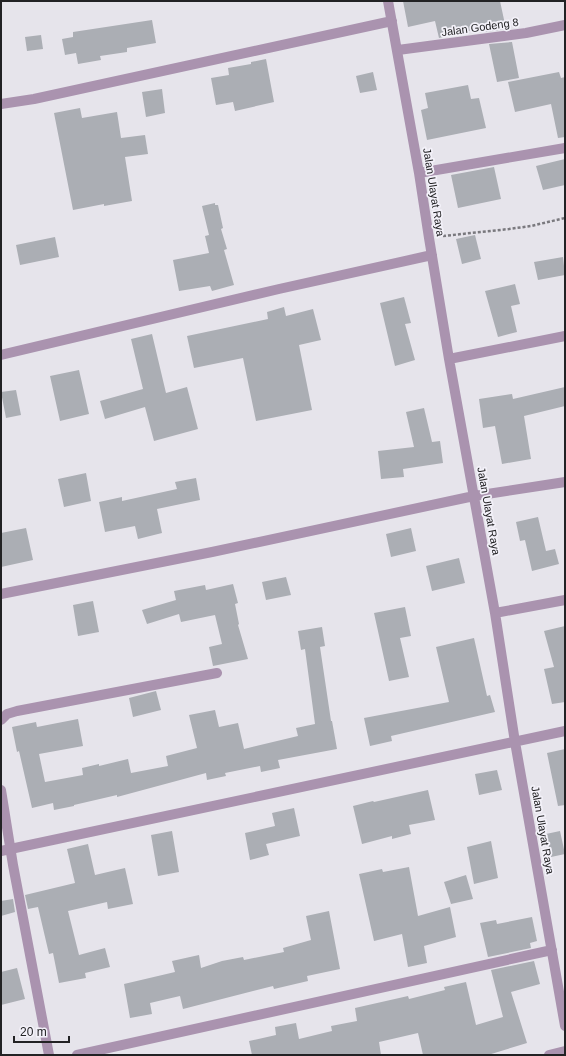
<svg xmlns="http://www.w3.org/2000/svg" width="566" height="1056" font-family="Helvetica,sans-serif">
  <style>
    .building { fill: #abaeb4 }
    .lines { fill: none; stroke-linecap: round; stroke-linejoin: round }
    .path { stroke: #7a797e; stroke-width: 2.5; stroke-dasharray: 3 2; stroke-linecap: butt }
    .minor { stroke: #aa93af; stroke-width: 10 }
    .labels { text-anchor: middle; stroke-width: 3.5; stroke-linejoin: round; paint-order: stroke }
    .street-label { font-size: 11px; fill: #222224; stroke: #f3f1f9 }
  </style>
  <rect width="100%" height="100%" fill="#e6e4eb"/>
  <path class="building" d="M403,1H500L506,29L486,32L485,27L439,38L435,21L408,27Z
    M152,20L156,43L127,48V52L100,56L101,60L78,64L76,53L65,55L62,39L73,37V32Z
    M41,35L43,49L27,51L25,37Z
    M512,42L519,78L497,82L489,44Z
    M266,59L274,102L235,111L233,102L216,105L211,78L229,75L228,68L251,64V62Z
    M373,72L377,90L360,93L356,76Z
    M559,72L561,78L565,77V137L558,138L551,104L515,112L508,82Z
    M468,85L471,99L479,98L486,128L427,140L421,110L428,108L425,93Z
    M162,89L165,113L146,117L142,92Z
    M80,108L82,118L117,112L121,138L145,135L148,154L125,157L132,201L104,206V204L73,210L54,113Z
    M565,159V185L543,190L536,166Z
    M494,167L501,199L458,208L451,175Z
    M215,203V205H218L223,228L221,229L227,249L224,250L234,285L212,291L210,286L179,291L173,260L209,253L205,236L209,235L202,206Z
    M475,235L481,259L462,264L456,239Z
    M55,237L59,257L20,265L16,245Z
    M563,257L565,275L538,280L534,262Z
    M515,284L520,304L511,306L517,332L498,337L485,291Z
    M404,297L411,323L405,324L415,360L395,366L380,303Z
    M284,307L286,316L313,309L321,340L299,345L312,410L256,421L243,358L194,368L187,336L268,319L267,312Z
    M152,334L166,393L187,387L198,429L154,441L145,407L105,419L100,401L143,389L131,339Z
    M79,370L89,414L60,421L50,376Z
    M565,387V406L524,416L531,459L502,464L495,426L483,428L479,399L512,394L513,399Z
    M16,390L21,415L6,418L1,392Z
    M424,408L432,442L440,441L443,463L403,469L404,477L381,479L378,451L414,447L406,412Z
    M86,473L91,501L64,507L58,479Z
    M196,478L200,500L157,509L162,533L138,539L135,526L105,532L99,502L122,497V501L177,489L175,482Z
    M538,517L546,551L555,549L559,564L532,571L525,540L520,541L516,522Z
    M26,528L33,560L1,567V533Z
    M411,528L416,551L391,557L386,534Z
    M459,558L465,583L432,591L426,566Z
    M286,577L291,595L266,600L262,582Z
    M233,584L238,603L235,604L239,624L238,625L248,659L213,666L209,647L222,644L215,615L181,622L179,614L147,624L142,610L176,600L174,591L205,585L206,590Z
    M93,601L99,632L78,636L73,605Z
    M405,607L411,636L400,638L409,677L389,681L374,613Z
    M565,626V702L552,704L544,669L554,667L544,631Z
    M322,627L325,646L320,647L331,721H332L337,749L278,760L280,768L261,772L260,766L225,773L226,776L207,780L206,773L117,797V795L74,805V806L54,810L53,803L32,808L19,751L17,752L12,727L36,722L37,727L78,719L83,746L39,754L45,782L83,775L82,768L99,764V766L128,759L131,773L168,766L166,756L197,748L189,715L215,710L219,727L238,723L244,749L298,736L296,728L315,724L305,649L301,650L298,631Z
    M474,638L487,696L490,695L495,712L391,736L392,741L370,746L364,718L449,702L436,647Z
    M156,691L161,710L133,717L129,698Z
    M565,749V805L558,806L547,753Z
    M497,770L502,790L479,795L475,774Z
    M428,790L435,820L409,825L411,834L392,839V836L362,844L353,806L373,801L374,802Z
    M294,808L300,836L266,844L269,855L250,860L245,833L275,826L272,813Z
    M172,831L179,872L158,876L151,835Z
    M560,831L565,854L551,857L546,834Z
    M491,841L498,878L474,884L467,847Z
    M88,844L95,875L125,868L133,904L108,909L107,902L68,911L79,955L105,948L110,967L85,973L86,978L59,983L53,953L49,954L38,907L28,909L25,895L75,883L67,849Z
    M409,867L418,916L450,907L456,937L424,946L427,963L408,967L402,934L374,941L359,874L382,869L383,872Z
    M466,875L473,899L451,904L444,882Z
    M13,899L15,912L1,916V901Z
    M329,911L340,969L307,976L308,981L274,989L273,986L183,1009L180,996L150,1003L152,1014L130,1018L124,984L175,972L172,961L199,955L201,968L222,961L243,957L244,960L284,952L283,948L311,940L306,916Z
    M532,917L537,941L530,943L531,948L488,957L480,923L496,920L497,924Z
    M534,961L540,984L511,992L527,1043L488,1055H423L418,1033L379,1042L381,1055H252L249,1041L276,1035L275,1027L296,1023L299,1039L332,1031L331,1026L357,1021L355,1008L408,996L409,999L445,990L444,987L466,982L476,1025L503,1017L491,970Z
    M17,968L25,999L1,1005V972Z"/>
  <g class="lines">
    <path class="path" d="M443,236L509,229L531,226L565,218"/>
    <path class="minor" d="M388,1L419,173L429,238L449,359L495,613L515,742L565,1026
      M398,50L526,33L565,25
      M1,104L34,99L392,21
      M419,173L565,148
      M1,355L279,289L432,255
      M449,359L565,336
      M1,594L212,552L474,496L565,482
      M495,613L565,600
      M1,720L7,714L17,711L217,673
      M1,790L13,865L49,1055
      M1,851L565,731
      M77,1055L552,950
      M549,1055L565,1051"/>
  </g>
  <g class="labels">
    <g class="street-label">
      <text transform="translate(480 27) rotate(-8)" y="4">Jalan Godeng 8</text>
      <text transform="translate(434 192) rotate(81)" y="4">Jalan Ulayat Raya</text>
      <text transform="translate(489 511) rotate(80)" y="4">Jalan Ulayat Raya</text>
      <text transform="translate(543 830) rotate(80)" y="4">Jalan Ulayat Raya</text>
    </g>
  </g>
  <rect width="566" height="1056" fill="none" stroke="#222224" stroke-width="4"/>
  <path d="M14 1036v6h55v-6" fill="none" stroke="#222224" stroke-width="2"/>
  <text x="20" y="1036" font-size="12" fill="#222224" stroke="#f3f1f9" stroke-width="3" paint-order="stroke">20 m</text>
</svg>
